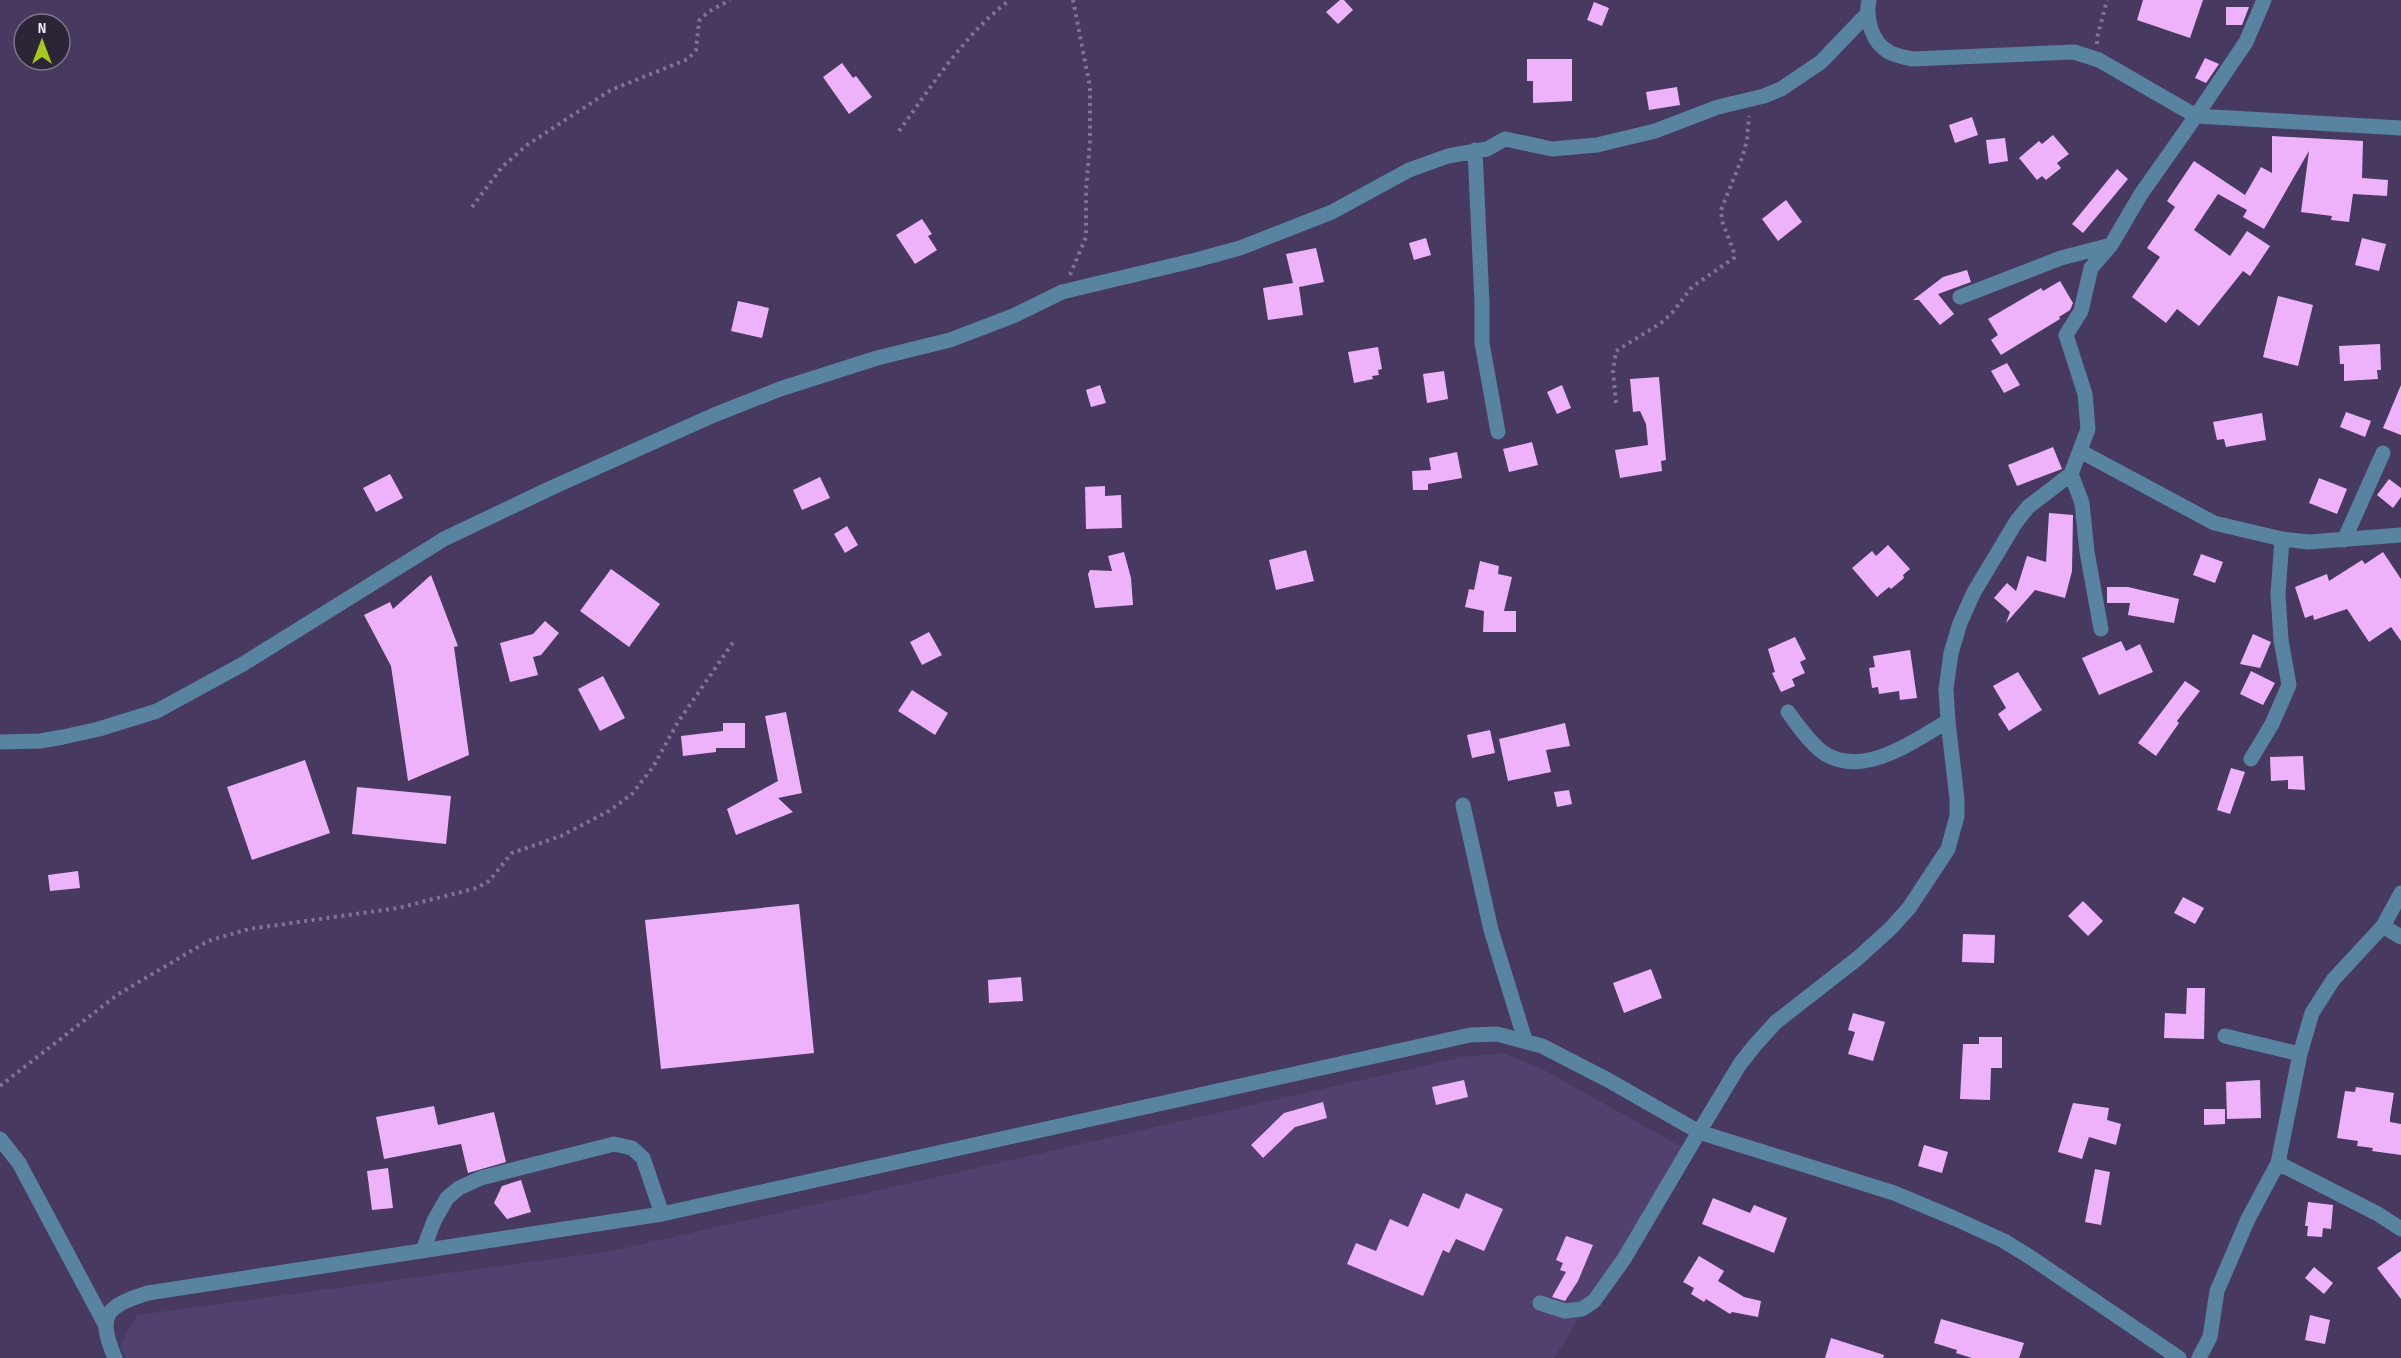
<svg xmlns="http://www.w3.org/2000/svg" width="2401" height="1358" font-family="'Sofia Sans Condensed',sans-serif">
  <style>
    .built { fill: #52416f }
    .building { fill: #eeb2fb }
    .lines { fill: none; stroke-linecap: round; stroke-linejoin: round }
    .path { stroke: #7f7493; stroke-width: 4; stroke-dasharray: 3 4.5; stroke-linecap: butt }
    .minor { stroke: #5883a1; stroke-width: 15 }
  </style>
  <rect width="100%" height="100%" fill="#483961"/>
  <path class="built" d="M1503,1053L1544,1070L1685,1149L1554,1358H126L120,1346L137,1315L612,1251L1463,1057Z"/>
  <path class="building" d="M1340,0H1344L1353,10L1338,24L1326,12Z
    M2143,0H2203L2190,38L2137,20Z
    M1594,2L1609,8L1602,26L1587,20Z
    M2226,7H2249L2242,25H2226Z
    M2205,58L2219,64L2206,83L2195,78Z
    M1527,59H1572V101L1533,103V81H1527Z
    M842,63L853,78L856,76L872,97L849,114L823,77Z
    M1677,87L1680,105L1649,110L1646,92Z
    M1972,117L1978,135L1955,143L1949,125Z
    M2053,135L2069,154L2057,163L2061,168L2046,180L2042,176L2037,180L2019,158L2039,141L2042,144Z
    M2272,136L2363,141L2362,178L2388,180L2387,196L2353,194L2349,222L2331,220L2332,216L2301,212L2309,151L2264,229L2243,217L2247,210L2218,194L2194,230L2230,256L2247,231L2270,246L2250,276L2243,271L2199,326L2177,309L2166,323L2132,297L2160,257L2147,248L2175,207L2167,201L2194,161L2245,195L2261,167L2272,173Z
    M2005,138L2008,161L1989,164L1986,140Z
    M2117,169L2128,179L2083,233L2072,224Z
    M1786,200L1802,222L1778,241L1762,219Z
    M922,219L932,234L928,236L937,250L915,264L896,235Z
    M1426,238L1431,255L1414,260L1409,243Z
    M2362,238L2386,244L2379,271L2355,265Z
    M1316,248L1324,282L1299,287L1303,315L1268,320L1263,288L1293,283L1286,254Z
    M1967,270L1971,282L1938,294L1954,314L1940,325L1919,300H1913L1943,277Z
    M2060,281L2073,303L2070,310L2059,317L2060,319L2001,355L1991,340L1998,335L1988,319L2041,288L2043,291Z
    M2278,296L2313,305L2298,366L2263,357Z
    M738,301L769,308L762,338L731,331Z
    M2380,344L2381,370H2377L2378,379L2344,381V364H2340L2339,346Z
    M1378,347L1382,369L1378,370L1379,375L1372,376L1373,379L1354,383L1348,352Z
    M2007,363L2020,385L2004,393L1991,371Z
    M1444,371L1448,399L1427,403L1423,374Z
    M1659,377L1666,460L1661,461L1662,471L1620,478L1615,450L1648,445L1646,424L1640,411L1633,412L1630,379Z
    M1100,385L1106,403L1091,407L1086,390Z
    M1562,385L1571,408L1557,414L1547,392Z
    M2401,385V435L2383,428Z
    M2346,412L2371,421L2365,437L2340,427Z
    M2262,413L2266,440L2226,447L2224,439L2217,440L2213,422Z
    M1532,442L1538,465L1509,472L1503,449Z
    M2053,447L2062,469L2017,486L2008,465Z
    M1457,452L1462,478L1428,484V490H1413L1412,471L1431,470L1429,458Z
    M390,474L403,498L376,512L363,488Z
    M820,477L830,498L802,510L793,490Z
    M2319,478L2347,489L2337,514L2309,503Z
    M2389,479L2401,488V497L2393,508L2377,495Z
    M1105,486V496L1121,495L1122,528L1086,529L1085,487Z
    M2049,513L2073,515L2072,571L2065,598L2035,590L2006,623L2010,612L1994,598L2007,583L2016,591L2027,556L2046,562Z
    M847,526L858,545L845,553L834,534Z
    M1888,545L1910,569L1903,575L1904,578L1891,589L1889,587L1877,597L1852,568L1872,551L1876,556Z
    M1306,550L1314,581L1276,590L1269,560Z
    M1124,552L1131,578L1133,605L1095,608L1088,574L1090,570L1112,571L1108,556Z
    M2383,552L2401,579V641L2391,627L2369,642L2347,609L2314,620L2313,615L2305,618L2295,587L2327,574L2329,581L2362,560L2365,564Z
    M2201,554L2223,562L2215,583L2193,575Z
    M1480,561L1499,566L1498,574L1512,577L1504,611H1516V632H1483L1484,611L1465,607L1469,589L1474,590Z
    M611,569L660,604L629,647L580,611Z
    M431,575L458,646L454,647L469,755L408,781L391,666L364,615L390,602L393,609Z
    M2107,587H2128L2179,599L2174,623L2128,615L2130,603H2107Z
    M545,621L559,633L541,655L533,657L538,675L510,682L500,643L533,634Z
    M929,632L942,655L922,665L910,642Z
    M2253,634L2271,642L2260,668L2240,664Z
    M1795,637L1806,659L1800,662L1805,673L1792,679L1795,686L1781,692L1772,673L1775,672L1768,649Z
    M2121,641L2126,651L2140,644L2153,672L2099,695L2082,658Z
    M1910,650L1917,698L1900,700L1899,691L1879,694L1878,687L1872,688L1869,668L1875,667L1873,656Z
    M2251,671L2275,683L2263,705L2240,694Z
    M2018,672L2042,710L2009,731L1998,714L2006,708L1993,686Z
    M603,676L625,718L600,731L578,689Z
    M2185,681L2200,691L2177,721L2179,723L2156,756L2138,743Z
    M912,690L948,713L935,735L898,711Z
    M786,712L802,793L778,798L793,812L736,835L727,809L778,781L765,716Z
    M723,723H745V748H716V752L683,756L681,736L723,731Z
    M1565,723L1570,746L1546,750L1551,772L1508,781L1499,739Z
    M1490,730L1495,753L1472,758L1467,735Z
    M2303,756L2305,790L2288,789V780L2271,781L2270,757Z
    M305,760L330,833L252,860L227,787Z
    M2231,768L2245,772L2230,814L2217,810Z
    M357,787L451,796L446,844L352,834Z
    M1569,790L1572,804L1557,807L1554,792Z
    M78,871L80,888L50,891L48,875Z
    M2183,897L2204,908L2195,924L2174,913Z
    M2083,901L2103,921L2088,936L2068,916Z
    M799,904L814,1053L661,1069L645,920Z
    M1963,934L1995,935L1994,963L1962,962Z
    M1651,969L1662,998L1624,1013L1613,983Z
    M1021,977L1023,1001L989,1003L988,980Z
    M2187,988H2205L2204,1039L2164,1038L2165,1013L2186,1014Z
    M1853,1013L1885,1022L1873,1061L1848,1054L1855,1032L1848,1030Z
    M1979,1037H2002V1068H1991L1990,1100L1960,1099L1963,1044H1979Z
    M1464,1080L1468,1097L1436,1105L1432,1087Z
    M2260,1080L2261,1118L2227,1119L2226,1082Z
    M2356,1087L2394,1093L2390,1118V1122L2401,1124V1155L2372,1151L2373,1148L2357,1146L2358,1141L2337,1138L2345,1091L2355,1092Z
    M1323,1102L1327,1118L1295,1127L1263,1158L1251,1145L1284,1113Z
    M2073,1103L2109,1108L2107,1120L2121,1124L2116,1145L2089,1137L2082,1159L2058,1152Z
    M434,1106L438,1125L494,1112L506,1162L468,1173L461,1144L384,1159L376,1117Z
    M2204,1109H2225V1124L2204,1125Z
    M1924,1145L1948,1152L1942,1173L1918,1166Z
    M388,1168L393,1208L372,1210L367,1171Z
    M2095,1169L2110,1172L2101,1225L2085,1222Z
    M521,1180L531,1212L507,1219L494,1203L502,1186Z
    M1423,1193L1459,1209L1466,1193L1503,1209L1484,1251L1456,1239L1449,1253L1443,1250L1423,1296L1347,1264L1356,1243L1376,1251L1390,1219L1408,1227Z
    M1713,1198L1750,1213L1754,1205L1787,1218L1774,1253L1702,1224Z
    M2308,1202L2333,1205L2331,1229L2323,1228L2322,1237L2307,1236L2308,1226H2305Z
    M1566,1236L1593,1245L1578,1281L1565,1301L1552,1297L1566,1272L1560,1270L1563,1263L1556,1260Z
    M2401,1251V1299L2377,1268Z
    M1699,1256L1724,1271L1718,1281L1744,1297L1761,1301L1758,1317L1732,1312L1730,1314L1706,1299L1704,1302L1691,1294L1694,1288L1683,1282Z
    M2314,1267L2333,1283L2324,1294L2305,1278Z
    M2310,1315L2330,1320L2325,1344L2305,1340Z
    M1941,1319L2024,1343L2019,1358H1972L1956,1353L1957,1350L1934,1343Z
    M1831,1338L1884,1355L1883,1358H1825Z"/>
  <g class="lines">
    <path class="path" d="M2097,44V38L2107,0
      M899,131C931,87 966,32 1010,0
      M472,207L502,167L527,145L611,90L688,59L696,50L699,21L708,12L730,0
      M1070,275L1086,237V190L1090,142V87L1073,0
      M1616,403L1613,371L1616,351L1661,323L1672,313L1692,287L1734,258L1735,255L1722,221L1721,210L1742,158L1747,140L1749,116
      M0,1086L117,995L208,941L249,929L398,908L477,888L489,881L512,853L561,836L609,811L632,794L653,767L678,722L734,641"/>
    <path class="minor" d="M1869,0C1865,18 1872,43 1889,52C1896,56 1905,57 1912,59L2074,52L2099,60L2196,116L2401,128
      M1475,150L1482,303V343L1498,432
      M1960,297L2061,258L2111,245
      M2080,451L2214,523L2282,539L2309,542L2401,535
      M2071,474L2082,503L2087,552L2101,629
      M2344,540L2383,453
      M1788,712C1798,726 1808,740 1821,751C1860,781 1914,741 1948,721
      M0,742L40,741L63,737L99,729L157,711L243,664L444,539L551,488L714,415L780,389L877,358L950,340L1013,316L1062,292L1196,260L1240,248L1332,212L1409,170L1448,156L1487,149L1505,139L1552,149L1597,145L1655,131L1718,107L1764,96L1781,89L1821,62L1868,13
      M2251,759L2272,724L2289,685L2281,640L2278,594L2282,539
      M1463,805L1491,930L1525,1040
      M2383,926L2401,937
      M2225,1036L2300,1054
      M0,1139L19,1163L106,1326
      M2278,1163L2378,1214L2401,1229
      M423,1250L434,1221L447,1198L459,1188L481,1178L614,1144L632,1148L643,1158L662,1214
      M1540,1303L1565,1311L1582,1309L1594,1301L1624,1259L1699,1132L1740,1064L1755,1045L1776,1022L1858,958L1891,928L1909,908L1948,849L1957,816V799L1948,721L1946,689L1951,653L1960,623L1974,592L2016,522L2028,507L2071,474L2088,429L2085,394L2066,335L2081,311L2091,268L2111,245L2141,194L2196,116L2246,42L2264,0
      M115,1358C96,1314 107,1306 148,1293L662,1214L1470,1035L1497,1034L1542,1046L1608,1080L1699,1132L1894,1193L1956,1219L2004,1241L2030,1257L2179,1358
      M2199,1358L2210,1337L2217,1291L2248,1219L2278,1163L2300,1054L2312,1013L2333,980L2383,926L2401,893"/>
  </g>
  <g transform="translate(42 42)"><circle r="28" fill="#2b2537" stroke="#7b7586" stroke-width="1.5"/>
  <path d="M0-4.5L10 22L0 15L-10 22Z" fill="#a9c71b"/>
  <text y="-9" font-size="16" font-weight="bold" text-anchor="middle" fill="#f2edfc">N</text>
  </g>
</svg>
